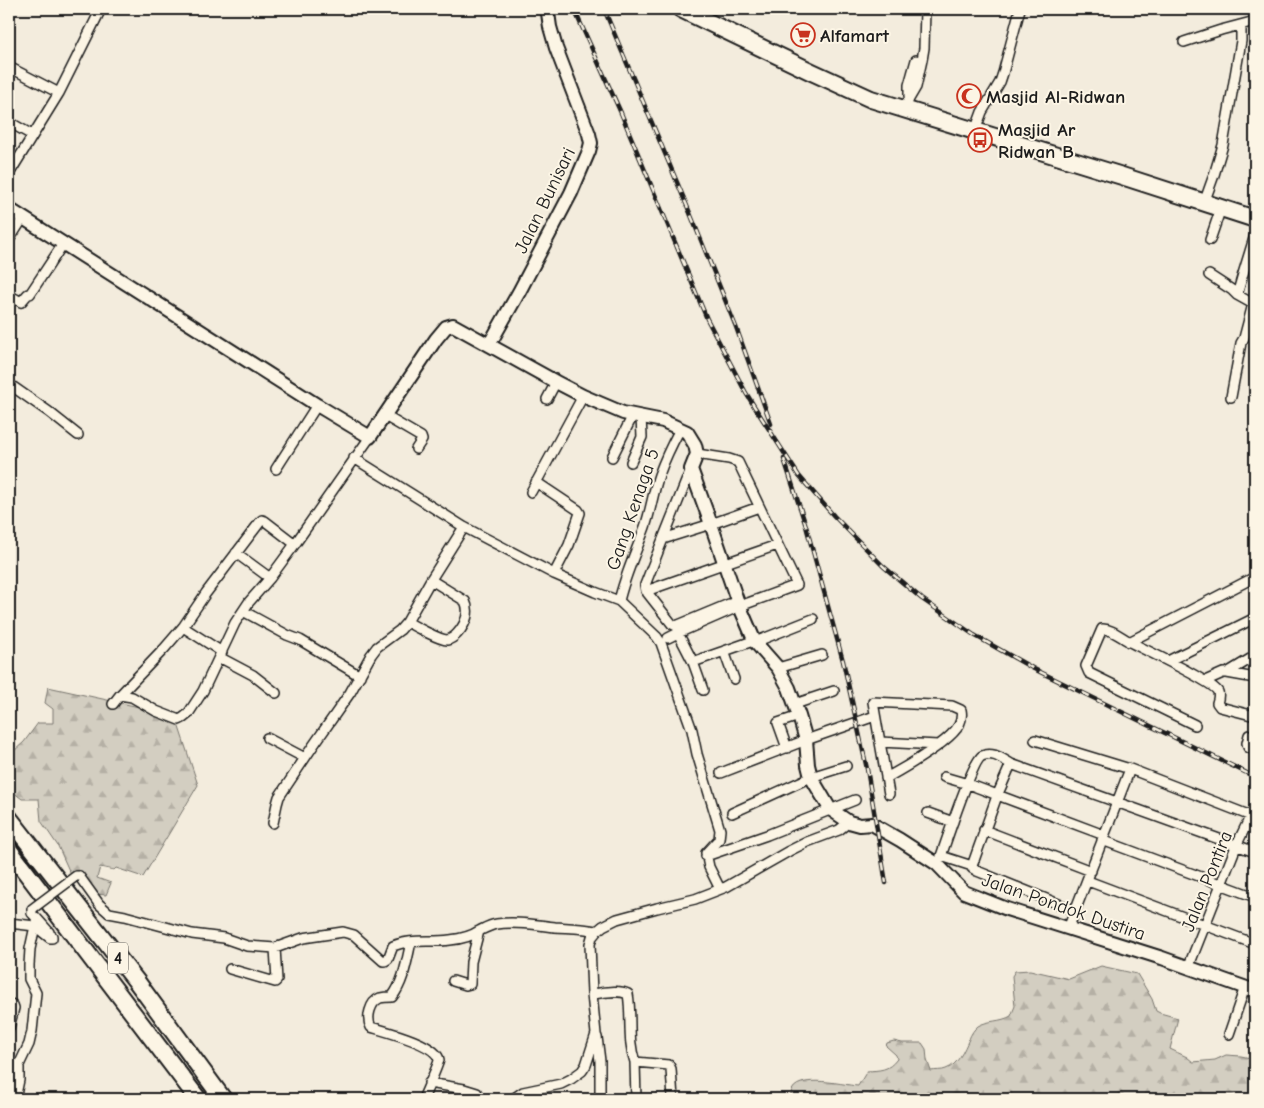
<svg xmlns="http://www.w3.org/2000/svg" width="1264" height="1108" font-family="'Comic Neue',sans-serif">
  <style>
    .forest { fill: url(#forest-firs); stroke: #78756e }
    .lines { fill: none; stroke-linecap: round; stroke-linejoin: round }
    .street-casing { stroke: #1c1c1c; stroke-width: 12 }
    .secondary-casing { stroke: #1c1c1c; stroke-width: 16 }
    .highway-casing { stroke: #1c1c1c; stroke-width: 20 }
    .street { stroke: #fcf5e5; stroke-width: 9 }
    .secondary { stroke: #fcf5e5; stroke-width: 12 }
    .highway { stroke: #fcf5e5; stroke-width: 16 }
    .rail-casing { stroke: #1c1c1c; stroke-width: 4.5 }
    .rail { stroke: #fcf5e5; stroke-width: 2.5; stroke-dasharray: 8; stroke-linecap: butt }
    .street-bridge-casing { stroke: #1c1c1c; stroke-width: 12; stroke-linecap: butt }
    .street-bridge { stroke: #fcf5e5; stroke-width: 9 }
    .labels { text-anchor: middle; stroke-width: 4; stroke-linejoin: round; paint-order: stroke }
    .shield { fill: #fcf5e5; stroke: #5f5d58; stroke-width: 1 }
    .shield-label { font-size: 18px; font-weight: bold; fill: #1c1c1c }
    .poi-label { font-size: 19px; font-weight: bold; fill: #1c1c1c; stroke: #fcf5e5; text-anchor: start }
    .street-label { font-size: 19px; fill: #1c1c1c; stroke: #fcf5e5 }
  </style>
  <defs>
    <pattern id="forest-firs" width="22" height="20" patternUnits="userSpaceOnUse" patternTransform="scale(1.25)"><rect width="22" height="20" fill="#d3cec1"/><path d="M5 1l3.5 6h-7zM16 11l3.5 6h-7z" fill="#b5b0a5"/></pattern>
  </defs>
  <rect width="100%" height="100%" fill="#f3ecdd"/>
  <filter id="ink" filterUnits="userSpaceOnUse"><feTurbulence type="fractalNoise" baseFrequency=".02" numOctaves="2"/><feDisplacementMap in="SourceGraphic" scale="10" xChannelSelector="R" yChannelSelector="G"/><feConvolveMatrix kernelMatrix="1 2 1 2 8 2 1 2 1" color-interpolation-filters="sRGB"/></filter>
  <g filter="url(#ink)">
    <path class="forest" d="M48,687L148,709L178,724L198,785L143,877L116,868L114,870L100,867L97,878L111,883L106,895L96,894L84,888L71,875L58,846L41,821L39,799H22L9,789V761L14,751L24,742L38,723H53V709L45,703Z
      M1101,966L1137,974L1152,999L1156,1011L1160,1013L1178,1018L1170,1049L1187,1057L1193,1062L1215,1060L1226,1055L1241,1056L1255,1059V1099H791C787,1070 842,1085 858,1086L867,1071C880,1070 888,1071 897,1059L896,1055L886,1046L887,1043L894,1041L902,1043H922L926,1049L927,1060L931,1071C935,1070 942,1071 946,1069C958,1065 964,1050 969,1039C971,1034 974,1029 978,1026C988,1020 1001,1022 1011,1016L1015,1006L1012,976L1015,971L1030,970L1069,979Z"/>
    <g class="lines">
      <g class="street-casing">
        <path id="street" d="M1184,42L1221,30L1255,21
          M9,67L59,93
          M909,96V85L916,60
          M905,109L909,99L916,87L922,60L924,48L925,9
          M9,122L32,135
          M975,131L982,112L1000,82L1003,73L1020,9
          M9,174L59,93L101,9
          M1204,203L1214,175L1223,145L1241,41V30L1238,27
          M9,240L23,218
          M1210,240L1221,208
          M1209,275L1232,290L1237,295L1255,305
          M1237,295L1243,274L1255,235
          M9,302L14,298L21,302L28,294H30L63,244
          M9,384L49,412L78,435
          M1231,397L1241,343L1244,338L1253,304
          M547,399L556,382
          M385,416L421,437L422,440L416,449
          M697,454L729,459L738,462L797,585L740,606L678,633L693,662L703,690
          M612,457L633,415
          M354,458L464,527L554,574L595,592L619,601L657,637L661,643L692,730L697,754L720,830L719,839L706,853L709,867L720,889
          M631,462L642,437L641,417
          M276,469L317,405
          M691,469L663,539L645,585L646,591L672,624L676,626L729,604
          M536,482L578,510L580,513L569,545L554,574
          M531,492L583,396
          M663,539L711,524L759,507
          M236,553L270,578
          M646,591L777,545
          M619,601C625,575 636,552 645,527C651,510 653,492 659,475C665,458 672,444 680,429
          M243,611L287,635L300,640L360,676
          M407,622C414,626 440,640 447,640C454,639 461,630 464,624C468,616 469,609 465,601L431,580
          M183,627L222,652
          M668,638L678,633
          M1129,642L1255,577
          M724,651L734,679
          M219,657L253,675L276,693
          M1168,661L1255,618
          M693,662L750,642H755L813,619
          M778,668L822,655
          M1227,673L1255,678
          M1205,681L1223,673H1227L1255,656
          M120,695L132,697L156,711L179,720L183,718L188,714L203,691L235,623L249,602L270,578L295,544L370,437
          M113,704L120,695L164,649L183,627L206,593L260,522L262,520L265,521L295,544
          M795,704L834,691
          M1195,725L1089,673L1086,666L1102,629C1111,628 1122,638 1130,642C1143,649 1214,682 1218,692C1219,695 1218,700 1217,703L1220,707L1255,716
          M1249,735L1247,743L1248,747L1255,751
          M267,738L305,758
          M1035,740L1130,769L1251,816
          M880,742L938,745
          M787,748L778,723L799,716
          M721,773L806,740L875,716
          M944,777L968,784L1104,835
          M886,778C904,768 950,742 959,725C961,721 962,715 961,710L952,706L873,702L889,794
          M732,813L811,777L846,766
          M928,813L953,822
          M273,823L277,804L279,797L313,746L350,693L371,655L377,647L400,630L407,622L430,581L464,527
          M984,830L1091,871
          M1102,840L1255,897
          M706,856L767,835L855,800
          M972,866L941,856C946,842 973,760 982,756C993,751 1002,759 1011,764
          M79,876L99,904L109,913L125,916L192,934L224,938L247,946L275,948L303,938L343,932L354,935L383,961H385L388,959L393,946C411,938 431,943 450,940C459,939 472,936 479,931C485,928 490,925 497,924C516,921 536,925 555,927C569,928 583,928 597,931
          M1088,881L1255,944
          M1076,911L977,871L972,868V866L997,796L1011,764L1255,852
          M32,913L49,932
          M9,923L35,926
          M1068,929L1130,769
          M411,942C407,959 404,982 392,997C389,997 384,997 380,998C370,1002 366,1018 371,1027C384,1031 437,1044 439,1060C439,1063 426,1092 423,1099
          M1188,968L1237,844L1255,807
          M230,969L275,982L277,980L275,948
          M453,981L466,985L470,984L471,962L479,931
          M592,994C603,993 617,989 628,994C632,1016 627,1040 635,1062L669,1065L671,1069L673,1099
          M9,1003L13,1005L14,1008L9,1028
          M1229,1034L1245,987
          M597,1037L600,1061V1099
          M635,1062L636,1099
          M429,1083L464,1089L477,1093
          M15,1099L19,1080V1065L29,1044L32,1031L36,993L29,979V965L30,949L35,926L50,938H52V936
          M513,1099L523,1092L561,1084L571,1079L582,1071L586,1065L596,1034L592,994L590,944L592,937L597,931L603,926L617,919L657,908L695,899L726,887L789,851L807,842L839,830L849,822"/>
      </g>
      <g class="secondary-casing">
        <path id="secondary" d="M9,209L317,405L370,437L436,339L446,327L453,325L556,382L583,396L623,413L663,421L687,432L695,445L697,454L691,469L711,524L737,600L755,642L778,668L789,688L799,716L806,740L808,765L811,777L830,809L849,822L860,825L872,824L900,840L937,864L964,892L1007,909L1162,958L1255,991
          M489,345L519,292L571,193L589,151L591,143L589,134L556,48L550,27L548,13L545,9"/>
      </g>
      <g class="highway-casing">
        <path id="highway" d="M681,9L812,72L871,99L1122,176L1255,219
          M9,818L137,982L223,1099
          M9,850L198,1099"/>
      </g>
      <use href="#street" class="street"/>
      <use href="#secondary" class="secondary"/>
      <use href="#highway" class="highway"/>
      <g class="rail-casing">
        <path id="rail" d="M574,9L621,113L707,319L746,393L754,406L799,476L834,516L883,566L922,599L974,635L1034,669L1255,777
          M604,9L690,213L736,327L771,424
          M784,459L806,526L843,661L867,769L886,883"/>
      </g>
      <use href="#rail" class="rail"/>
      <g class="street-bridge-casing">
        <path id="street-bridge" d="M32,913V909L76,876H79"/>
      </g>
      <use href="#street-bridge" class="street-bridge"/>
    </g>
  </g>
  <defs>
    <g id="supermarket-ring" transform="scale(1.25)"><circle r="9.5" fill="#fcf5e5" stroke="#c8321e" stroke-width="1.5"/><path d="M-6-5.5h2.5l.6 2H6L4.5 2H-2.5L-4.4-4H-6ZM-1.5 3.2a1.3 1.3 0 1 0 .1 0ZM3 3.2a1.3 1.3 0 1 0 .1 0Z" fill="#c8321e"/></g>
    <g id="mosque-ring" transform="scale(1.25)"><circle r="9.5" fill="#fcf5e5" stroke="#c8321e" stroke-width="1.5"/><path d="M3.5-4.9A6 6 0 1 0 3.5 4.9A5 5 0 1 1 3.5-4.9Z" fill="#c8321e"/></g>
    <g id="bus-ring" transform="scale(1.25)"><circle r="9.5" fill="#fcf5e5" stroke="#c8321e" stroke-width="1.5"/><path d="M-5-6H5V4H4V6H2V4H-2V6H-4V4H-5ZM-3.5-4V0h7V-4ZM-3.5 1.2v1.5H-2V1.2ZM2 1.2v1.5H3.5V1.2Z" fill="#c8321e"/></g>
  </defs>
  <g fill-rule="evenodd">
    <use href="#supermarket-ring" x="803" y="35"/>
    <use href="#mosque-ring" x="969" y="96"/>
    <use href="#bus-ring" x="980" y="140"/>
  </g>
  <g class="labels">
    <rect class="shield" x="108" y="942.5" width="20" height="31" rx="4"/>
    <g class="shield-label">
      <text x="118" y="964">4</text>
    </g>
    <g class="poi-label">
      <text x="820" y="42">Alfamart</text>
      <text x="986" y="103">Masjid Al-Ridwan</text>
      <text x="998" y="136">Masjid Ar<tspan x="998" dy="22">Ridwan B</tspan></text>
    </g>
    <g class="street-label">
      <text transform="translate(544 200) rotate(-64)" y="7">Jalan Bunisari</text>
      <text transform="translate(632 509) rotate(-71)" y="7">Gang Kenaga 5</text>
      <text transform="translate(1206 881) rotate(-68)" y="7">Jalan Pontira</text>
      <text transform="translate(1064 906) rotate(19)" y="7">Jalan Pondok Dustira</text>
    </g>
  </g>
  <rect width="1264" height="1108" fill="none" stroke="#fcf5e5" stroke-width="30"/>
  <rect x="15" y="15" width="1234" height="1078" fill="none" stroke="#1c1c1c" stroke-width="2" filter="url(#ink)"/>
</svg>
